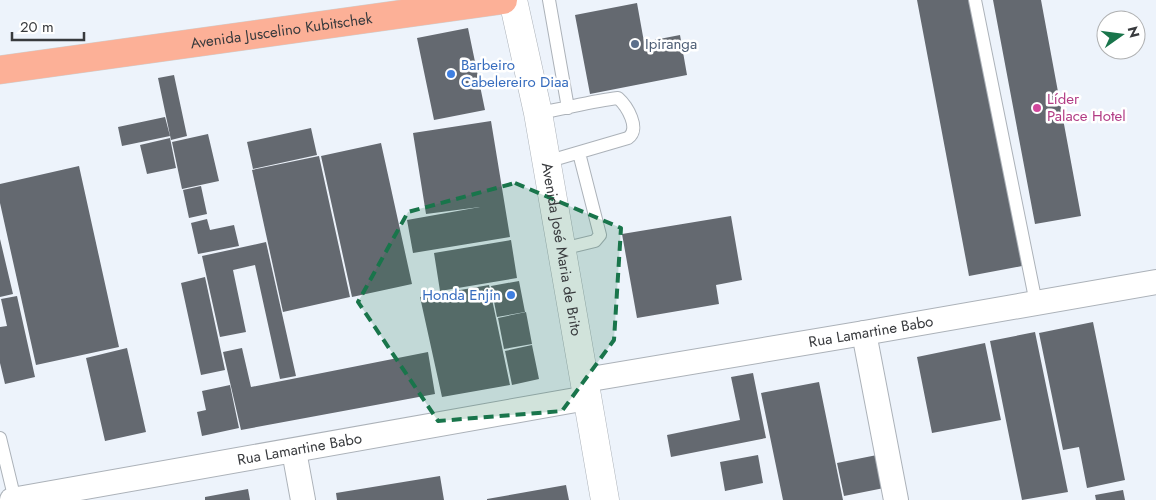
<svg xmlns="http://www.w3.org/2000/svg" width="1156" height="500" font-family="Jost,sans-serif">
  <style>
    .building { fill: #646970 }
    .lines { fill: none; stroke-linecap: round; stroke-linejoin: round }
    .lane-casing { stroke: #acb2b9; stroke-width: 14 }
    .street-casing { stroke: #acb2b9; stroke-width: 26 }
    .secondary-casing { stroke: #acb2b9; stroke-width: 29 }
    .primary-casing { stroke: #cfd0d0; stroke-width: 29 }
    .lane { stroke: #fff; stroke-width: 12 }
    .street { stroke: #fff; stroke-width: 24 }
    .secondary { stroke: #fff; stroke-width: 28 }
    .primary { stroke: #fcb097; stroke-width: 28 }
    .marked { fill: #19754b; fill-opacity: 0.2; stroke: #19754b; stroke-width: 4; stroke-dasharray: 10 6; stroke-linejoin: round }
    .service-dot { fill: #5c6f8a; stroke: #fff; stroke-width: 2 }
    .shop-dot { fill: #3f7fe0; stroke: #fff; stroke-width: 2 }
    .hotel-dot { fill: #d1479c; stroke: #fff; stroke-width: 2 }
    .labels { text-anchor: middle; stroke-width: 5; stroke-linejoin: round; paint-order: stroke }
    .street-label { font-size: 15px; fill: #383a3d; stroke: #fff }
    .service-label { font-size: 15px; fill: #4e5e75; stroke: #fff; text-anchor: start }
    .shop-label { font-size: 15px; fill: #366cbe; stroke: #fff; text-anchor: start }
    .hotel-label { font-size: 15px; fill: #b23c85; stroke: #fff; text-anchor: start }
  </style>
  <rect width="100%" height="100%" fill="#edf3fb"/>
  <path class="building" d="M917,0H972L1022,266L969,276Z
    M993,0H1041L1081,216L1035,224Z
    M637,3L644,42L680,35L687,75L590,94L575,15Z
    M468,28L485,110L434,120L417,38Z
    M174,75L187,136L171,140L158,78Z
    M165,117L170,136L122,146L118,127Z
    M491,121L510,237L413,253L407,220L480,207L426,214L413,133Z
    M311,128L317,155L253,169L247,142Z
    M208,134L219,181L182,189L172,142Z
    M170,138L176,168L147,174L140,145Z
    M381,143L412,284L352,297L321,156Z
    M319,156L350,297L283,312L252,170Z
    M79,166L119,347L36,365L0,203V184Z
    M201,186L207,214L189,218L183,190Z
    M731,216L742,280L716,285L719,304L637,318L622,234Z
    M207,219L210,230L234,225L239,246L198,254L191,223Z
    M0,239L13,294L0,297Z
    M511,240L517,278L440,291L434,253Z
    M266,242L296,376L280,379L255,265L233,270L246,332L220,337L202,256Z
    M205,277L225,370L201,375L181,283Z
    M519,281L525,312L497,317L491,286Z
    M489,285L510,385L442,397L420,297Z
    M17,296L35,377L5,384L0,363V327L7,326L1,299Z
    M526,312L532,344L504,349L498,318Z
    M1093,322L1125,480L1087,488L1079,447L1063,450L1039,333Z
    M1035,332L1068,492L1022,500L990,341Z
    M985,343L1001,420L932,433L917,357Z
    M532,345L539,379L512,385L505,351Z
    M127,348L146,432L105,441L86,358Z
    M242,348L251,387L428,352L435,394L241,430L223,352Z
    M753,373L766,438L671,457L667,435L740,420L731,377Z
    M819,382L843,500H783L761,393Z
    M230,385L239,428L202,436L197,412L206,410L202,391Z
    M882,454L889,487L844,496L837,463Z
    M758,455L763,483L725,491L720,462Z
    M440,476L444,500H337L336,493Z
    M566,485L569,500H487V499Z
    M248,489L250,500H205V497Z
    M1123,490L1125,500H1096L1095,495Z"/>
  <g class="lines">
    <g class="lane-casing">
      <path id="lane" d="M549,0L568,108
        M975,0L1036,303
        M538,113C564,109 591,101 618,98C627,106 641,129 628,138L546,162
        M562,249L595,241L600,235L579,153
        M0,438L15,500"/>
    </g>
    <g class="street-casing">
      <g id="street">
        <path d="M864,333L896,500"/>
        <path id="s1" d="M585,380L864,333L1156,282"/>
        <path d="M294,451L303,500"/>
        <path id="s2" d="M12,500L587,398"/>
      </g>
    </g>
    <g class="secondary-casing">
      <g id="secondary">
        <path id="s3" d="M513,0L538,113L605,500"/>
      </g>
    </g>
    <g class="primary-casing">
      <g id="primary">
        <path id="s4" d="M0,70L503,0"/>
      </g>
    </g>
    <use href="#lane" class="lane"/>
    <use href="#street" class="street"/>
    <use href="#secondary" class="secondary"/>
    <use href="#primary" class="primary"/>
  </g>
  <path class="marked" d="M515,183L621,228L614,340L562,411L438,421L358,302L408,212Z"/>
  <circle class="service-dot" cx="635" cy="44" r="5"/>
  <g class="shop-dot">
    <circle cx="451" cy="74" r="5"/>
    <circle cx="511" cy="295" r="5"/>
  </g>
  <circle class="hotel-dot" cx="1037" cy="108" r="5"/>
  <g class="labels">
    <g class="street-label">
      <text dy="5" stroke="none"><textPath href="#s4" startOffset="284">Avenida Juscelino Kubitschek</textPath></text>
      <text dy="5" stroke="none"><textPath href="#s3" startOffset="254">Avenida José Maria de Brito</textPath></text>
      <text dy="5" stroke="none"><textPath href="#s1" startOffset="290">Rua Lamartine Babo</textPath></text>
      <text dy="5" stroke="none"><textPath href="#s2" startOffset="292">Rua Lamartine Babo</textPath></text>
    </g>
    <g class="service-label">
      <text x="645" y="49">Ipiranga</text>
    </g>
    <g class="shop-label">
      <text x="461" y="70">Barbeiro<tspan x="461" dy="17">Cabelereiro Diaa</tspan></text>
      <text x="501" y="300" text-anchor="end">Honda Enjin</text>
    </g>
    <g class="hotel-label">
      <text x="1047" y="104">Líder<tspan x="1047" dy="17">Palace Hotel</tspan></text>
    </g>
  </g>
  <g transform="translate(1121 35) rotate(76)"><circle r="24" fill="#ffffff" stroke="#afb0b1"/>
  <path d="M0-4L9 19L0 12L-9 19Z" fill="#19754b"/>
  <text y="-8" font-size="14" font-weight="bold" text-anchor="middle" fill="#383a3d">N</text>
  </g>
  <path d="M12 32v8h72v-8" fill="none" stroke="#383a3d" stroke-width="2.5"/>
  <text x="20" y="32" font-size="15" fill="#383a3d" stroke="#ffffff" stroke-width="4" paint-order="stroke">20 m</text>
</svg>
